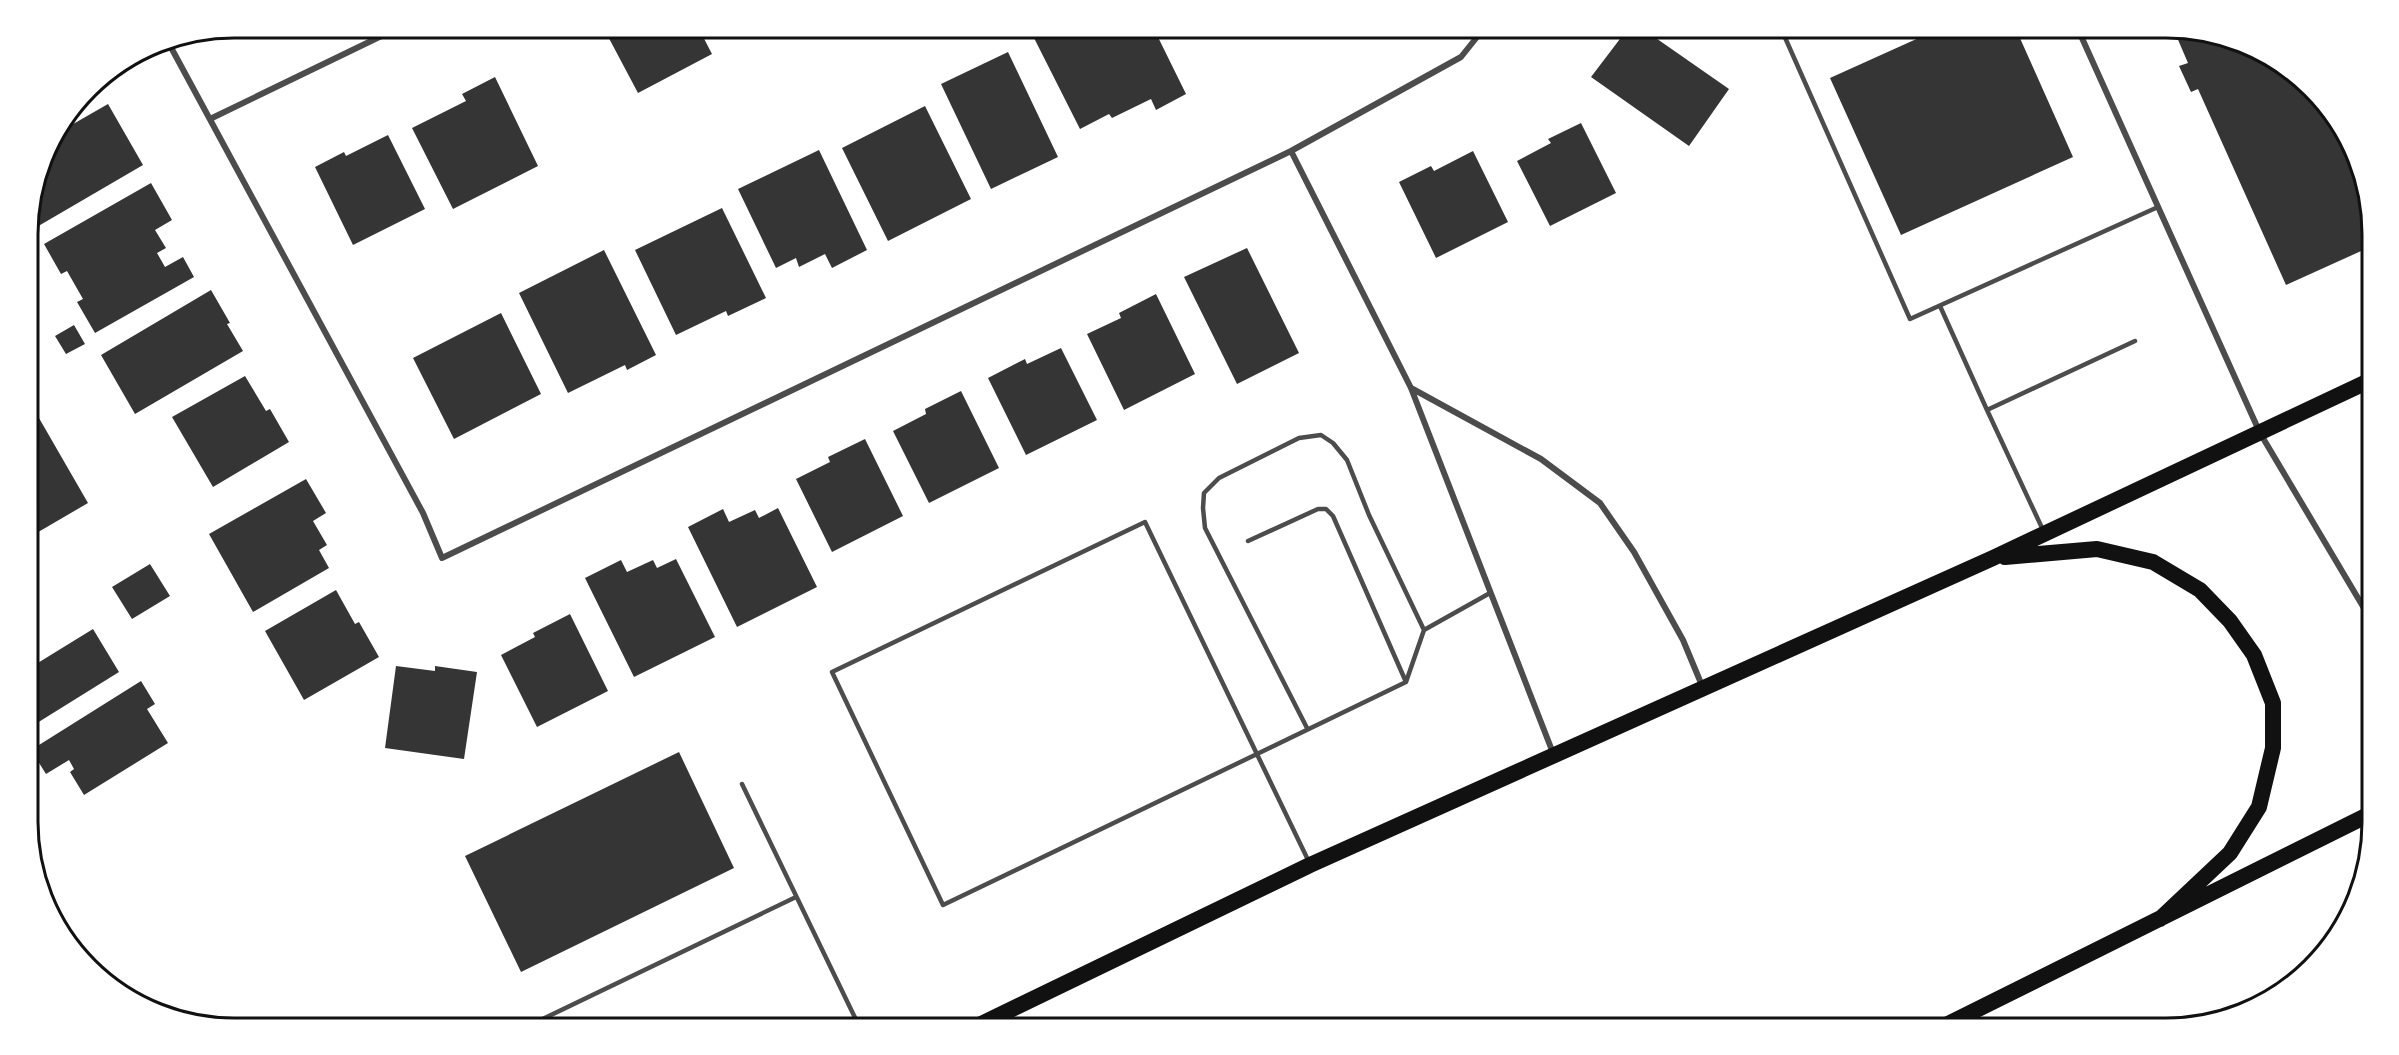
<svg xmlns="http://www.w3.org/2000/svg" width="2399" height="1055" font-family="'Titillium Web',sans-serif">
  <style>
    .building { fill: #353535 }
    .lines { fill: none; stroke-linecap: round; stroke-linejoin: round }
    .service { stroke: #4c4c4c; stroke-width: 4.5 }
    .minor { stroke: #4c4c4c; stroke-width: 6 }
    .trunk { stroke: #111; stroke-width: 16 }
    .rim { fill: none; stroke: #111; stroke-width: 3 }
  </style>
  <rect width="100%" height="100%" fill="#fff"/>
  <path class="building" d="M603,27H698L712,54L638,93Z
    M862,27H880L866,34Z
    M1057,27H1153L1186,94L1156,110L1151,99L1112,118L1109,114L1080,129L1034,38Z
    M1629,27H1640L1729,89L1689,146L1591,77Z
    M1943,27H2015L2073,157L1901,235L1830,78Z
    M2173,28L2244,43L2330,108L2370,207V247L2286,285L2198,89L2191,92L2179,66L2188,63Z
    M1008,52L1058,157L991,189L941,84Z
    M495,77L538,166L453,209L412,128L466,101L462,94Z
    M95,81L98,87L84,96Z
    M108,104L143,165L35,228L28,217L48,142L54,135Z
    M925,106L971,199L888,241L842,148Z
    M1581,123L1616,193L1550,226L1517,161L1551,143L1548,139Z
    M388,135L425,209L353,245L315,167L344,152L346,156Z
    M819,150L867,250L832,268L825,254L799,267L796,258L776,268L738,189Z
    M1473,151L1508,222L1436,258L1399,182L1431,166L1434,171Z
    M151,183L172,220L155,230L166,248L157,253L165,267L183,257L194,277L95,333L77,302L83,299L67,271L61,274L44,244Z
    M722,208L766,298L728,316L726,311L676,335L635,250Z
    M1247,248L1299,353L1237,384L1184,277Z
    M604,250L656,355L627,370L625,365L568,393L519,293Z
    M211,290L230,323L227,324L243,351L135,414L101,355Z
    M1156,294L1195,374L1124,410L1087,334L1121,318L1119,313Z
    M501,313L541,394L454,439L413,358Z
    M74,325L85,344L66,354L55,336Z
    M1061,348L1097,420L1026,455L988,378L1025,359L1027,364Z
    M245,376L266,411L270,409L289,442L213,487L172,417Z
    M961,391L999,468L929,503L893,431L926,414L925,409Z
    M28,399L88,503L28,538Z
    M865,439L903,516L832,552L796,479L830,462L828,457Z
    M306,479L326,513L313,521L327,545L319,550L329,568L253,612L209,534Z
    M778,508L817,587L737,627L688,527L723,509L729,522L755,510L759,518Z
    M676,559L715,637L634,677L585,578L621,560L627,572L653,560L657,568Z
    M150,564L170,596L132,619L112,587Z
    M336,590L355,624L359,622L379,657L304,700L265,631Z
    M570,614L608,691L537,727L501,655L535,637L533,633Z
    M93,629L119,672L29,728L28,669Z
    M396,666L435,671V666L477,672L464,759L385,748Z
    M141,681L155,704L147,709L168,743L84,795L70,772L74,769L69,760L46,774L31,750Z
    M679,752L734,868L521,972L465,856Z"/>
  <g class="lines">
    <path class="service" d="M1798,27L1783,33L1910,319L2158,207
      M1940,306L1987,410L2135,341
      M1987,410L2043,530
      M1248,541L1318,509H1326L1333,516L1406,682
      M1307,728L1205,528L1203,508L1204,493L1219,478L1299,438L1321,435L1333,443L1347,460L1369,515L1424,630
      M742,784L860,1028
      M1309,862L1145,522L832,672L943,905L1257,754L1406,682L1424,630L1490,593
      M524,1028L796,897"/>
    <path class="minor" d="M2077,27L2260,433L2371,620
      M167,40L423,513L442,558L1291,151L1461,57L1481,32L1479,27
      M210,119L400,27
      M1291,151L1411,388L1553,753
      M1411,388L1541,459L1600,503L1634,552L1683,640L1703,688"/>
    <path class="trunk" d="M2005,557L2097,549L2153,562L2200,590L2230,621L2254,655L2273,703V748L2259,807L2230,853L2160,919
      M973,1028L1310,865L1993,558L2371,380
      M1940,1028L2372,813"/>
  </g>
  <path d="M0 0H2399V1055H0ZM234 38H2166A196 196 0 0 1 2362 234V822A196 196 0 0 1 2166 1018H234A196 196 0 0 1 38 822V234A196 196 0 0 1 234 38Z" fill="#fff" fill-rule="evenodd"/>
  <path class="rim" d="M234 38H2166A196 196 0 0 1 2362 234V822A196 196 0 0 1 2166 1018H234A196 196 0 0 1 38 822V234A196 196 0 0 1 234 38Z"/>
</svg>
